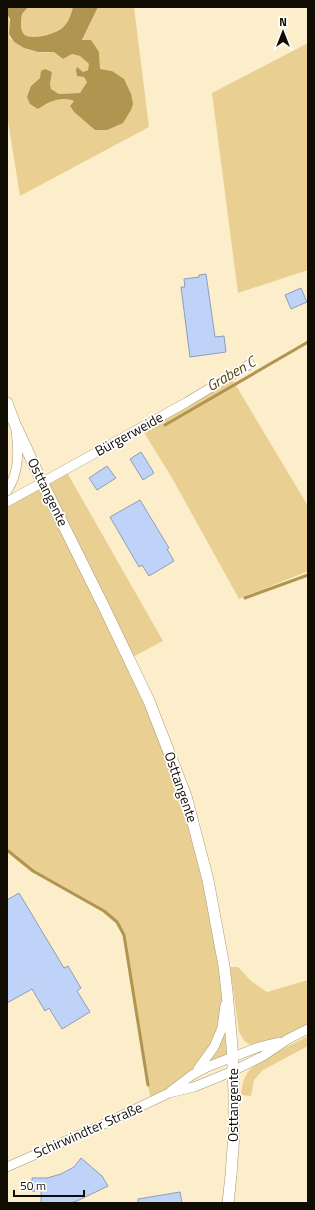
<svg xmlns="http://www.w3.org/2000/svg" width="315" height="1210" font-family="'Titillium Web',sans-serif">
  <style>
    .green { fill: #e9d092 }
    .water { fill: #b09550 }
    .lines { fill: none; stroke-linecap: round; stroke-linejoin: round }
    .stream { stroke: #b09550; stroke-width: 3 }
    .building { fill: #bfd2f8; stroke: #8e9dbb }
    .minor-casing { stroke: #a69978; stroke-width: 10 }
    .major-casing { stroke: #a69978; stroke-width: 12 }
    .minor { stroke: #fff; stroke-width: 9 }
    .major { stroke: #fff; stroke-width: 11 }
    .labels { text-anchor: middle; stroke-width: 3.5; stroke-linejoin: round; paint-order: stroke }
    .street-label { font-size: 14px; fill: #110c02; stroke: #fff }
    .water-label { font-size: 15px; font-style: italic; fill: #59460e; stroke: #fff }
  </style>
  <rect width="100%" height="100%" fill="#fceecb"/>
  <path class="green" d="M28,7H73C71,15 68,24 61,29C54,34 28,42 23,33C20,28 21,19 22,14Z
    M98,7H134L149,127L20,196L7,115V14C12,24 7,27 9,35C11,44 30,51 38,52C43,53 49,52 54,52L63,59L72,54L80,56L89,64V69L83,72L84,77L87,82L80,93L59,94L51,89L50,83L40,78L31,86L38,109C51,100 59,96 74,101L70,106L74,112L95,130L112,71L100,69L99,52L82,41Z
    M308,43V270L238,293L212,93Z
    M232,379L308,506V571L239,599L172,478L143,431Z
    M65,469L163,641L129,659L149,701L208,880L233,1057L151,1101L148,1085L124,935L117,922L104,911L33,871L7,850V502Z
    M230,967H238L251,981L267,992L308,980V1025C296,1032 262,1050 249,1044C244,1042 242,1037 239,1032Z
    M308,1036V1046L263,1070L254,1080L251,1096L241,1095C242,1087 243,1079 248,1072C256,1061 295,1043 308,1036Z"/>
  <path class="water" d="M7,7H28L22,14C21,19 20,28 23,33C29,42 54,34 61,29C68,24 71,15 73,7H98L82,40H91L99,52L100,69L112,71L124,79L131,94L133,104L131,110L123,123L107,130H95L74,112L70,106L74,101C60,96 50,101 38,109L30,104L27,97L31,86L40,78L41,71L45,69L52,72L50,83L51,89L59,94L80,93L87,82L84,77L77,76L76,70L77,67L83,72L88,70L89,64L80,56L72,54L63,59L54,52H38L24,48L14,42L9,34L10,19L7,14Z"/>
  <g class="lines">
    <path class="stream" d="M165,425L308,342
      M245,598L308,575
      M7,850L33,871L104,911L117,922L124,935L148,1085"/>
  </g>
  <path class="building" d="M206,274L215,337L224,336L226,352L190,357L181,287H185L184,279L199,277V275Z
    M301,288L307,302L291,309L285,295Z
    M141,452L154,473L143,480L130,459Z
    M107,466L116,478L97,490L89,478Z
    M140,500L169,548L167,549L174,561L149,576L142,565L139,567L110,517Z
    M19,893L64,968L68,966L81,988L77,991L90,1012L62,1029L49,1008L45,1011L32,989L7,1003V900Z
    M81,1158L102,1176L108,1186L77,1201L70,1203H41V1191H32V1178H47L61,1174L74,1167Z
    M180,1192L182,1203H138V1199Z"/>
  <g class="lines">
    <g class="minor-casing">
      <path id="minor" d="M7,491C19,473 19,452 16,431
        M7,502L187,402L250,364
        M198,1069L214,1047L222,1028L225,1005
        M171,1091L192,1075L207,1067L259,1047L279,1042
        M7,1167L104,1124L169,1093L194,1087L233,1071L263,1056L288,1039L308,1029"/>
    </g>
    <g class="major-casing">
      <path id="major" d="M7,403L14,422L42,482L103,605L149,701L186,796L208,880L224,966L227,992L232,1046L234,1093V1134L231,1175L228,1203"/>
    </g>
    <use href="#minor" class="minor"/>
    <use href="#major" class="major"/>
  </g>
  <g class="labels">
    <g class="street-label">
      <text transform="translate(129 434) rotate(-29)" y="5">Bürgerweide</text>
      <text transform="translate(48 492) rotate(64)" y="5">Osttangente</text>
      <text transform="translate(181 787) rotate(71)" y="5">Osttangente</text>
      <text transform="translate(233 1105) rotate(-90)" y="5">Osttangente</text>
      <text transform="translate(88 1130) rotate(-24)" y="5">Schirwindter Straße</text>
    </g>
    <g class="water-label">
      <text transform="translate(231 374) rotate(-30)" y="5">Graben C</text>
    </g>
  </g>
  <rect width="315" height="1210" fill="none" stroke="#110c02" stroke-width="16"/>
  <g transform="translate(283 32)" stroke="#ffffff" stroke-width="3" paint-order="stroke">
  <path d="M0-3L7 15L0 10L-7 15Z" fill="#110c02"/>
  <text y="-6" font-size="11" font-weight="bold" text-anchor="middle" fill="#110c02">N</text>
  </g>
  <path d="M14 1190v6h70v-6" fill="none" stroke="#110c02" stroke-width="2"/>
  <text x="20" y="1190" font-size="12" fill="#110c02" stroke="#ffffff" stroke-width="3" paint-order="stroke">50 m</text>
</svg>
